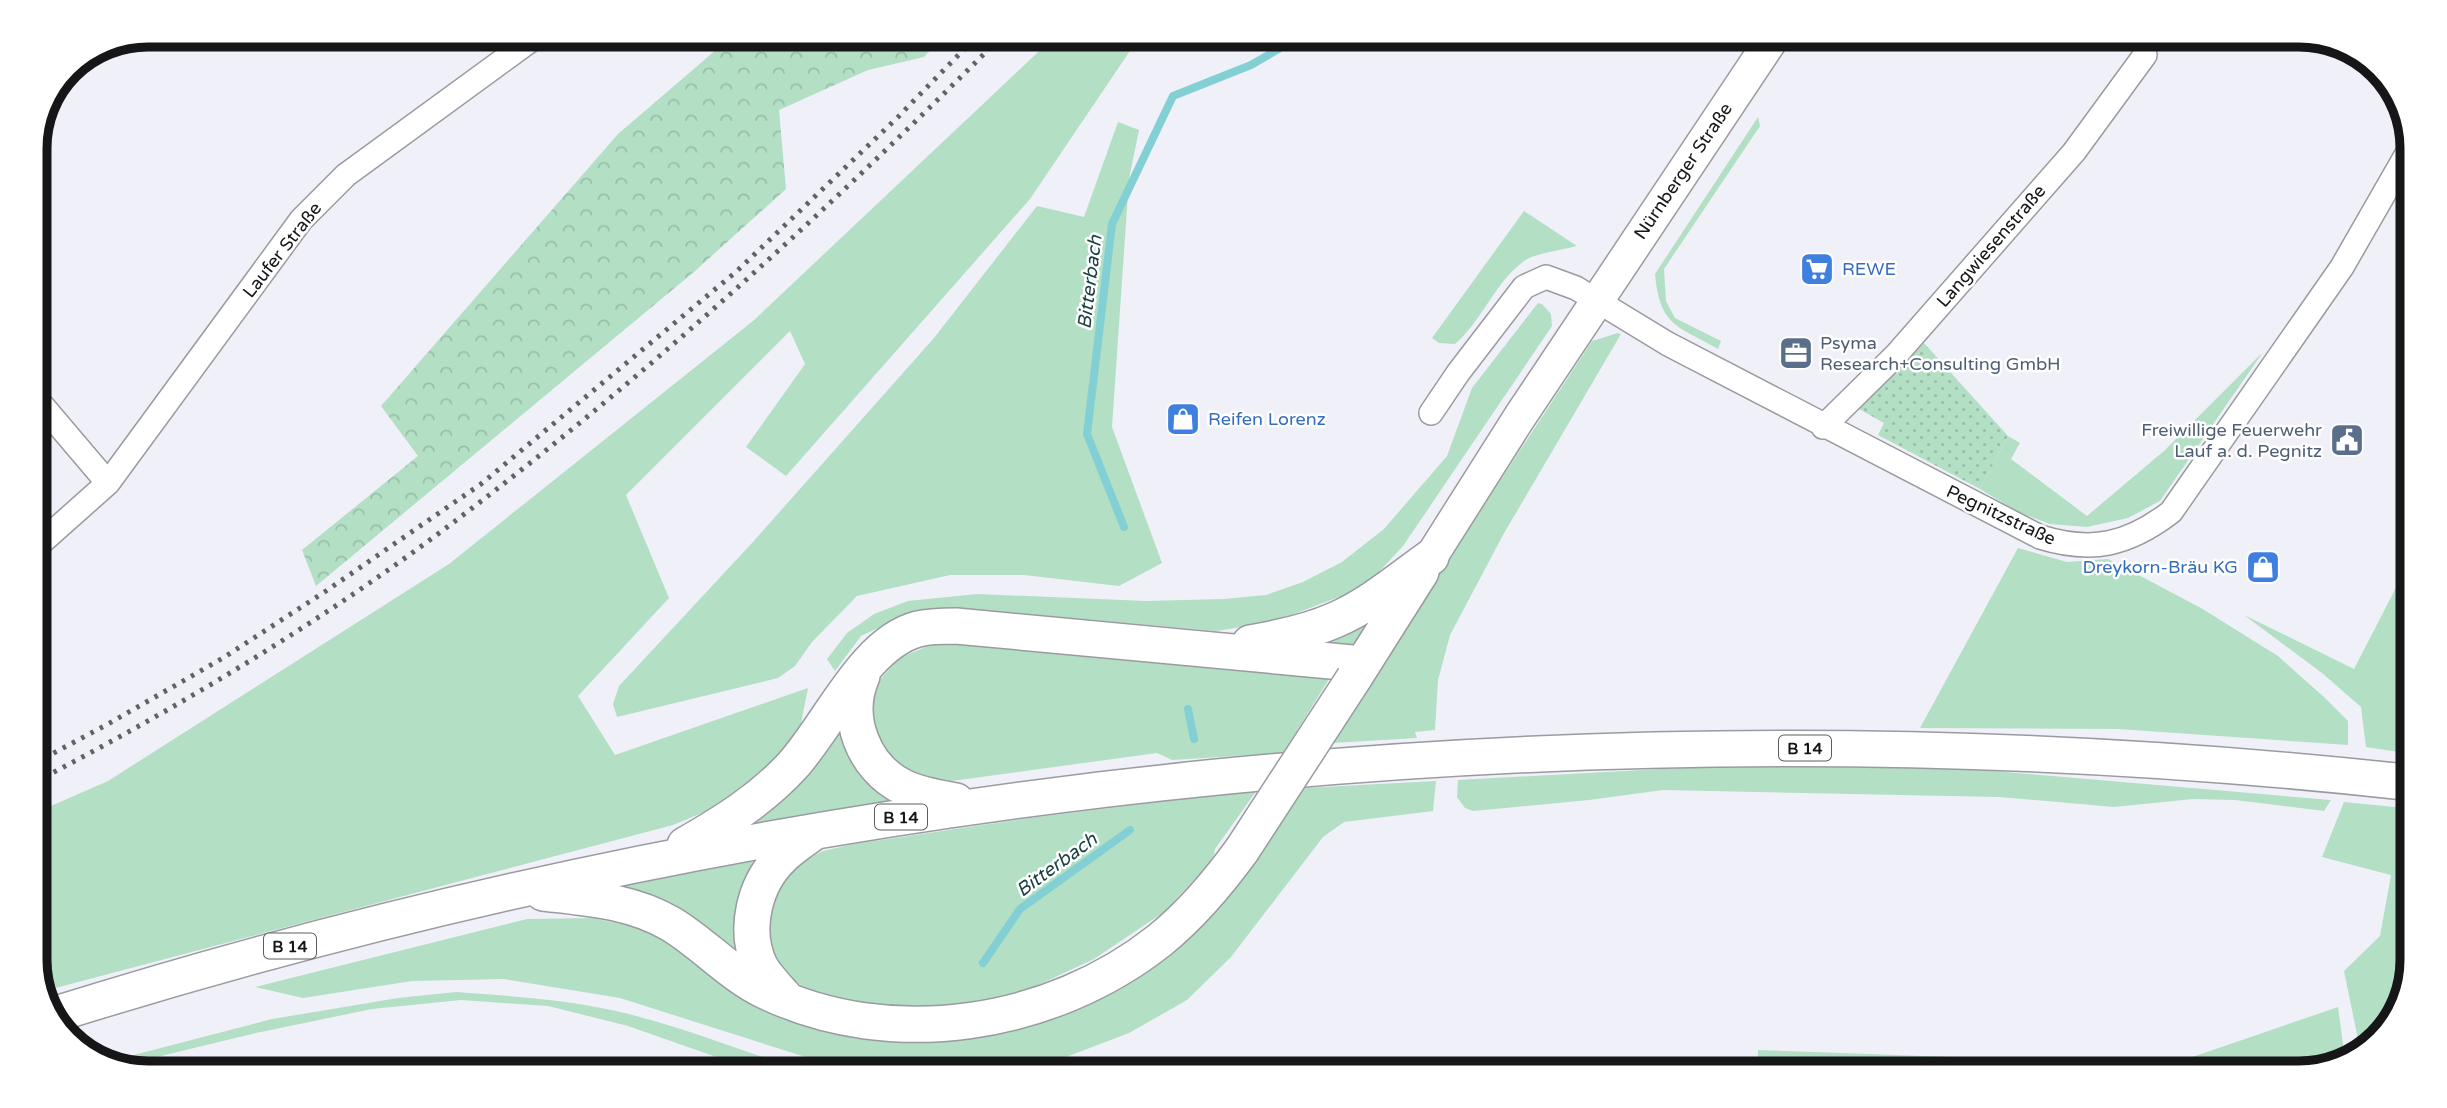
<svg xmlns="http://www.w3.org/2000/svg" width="2447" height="1108" font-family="'Varela Round',sans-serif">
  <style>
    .green { fill: #b3dfc5 }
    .forest { fill: url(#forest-crowns) }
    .park { fill: url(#park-dots) }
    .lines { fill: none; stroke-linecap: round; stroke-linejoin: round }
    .stream { stroke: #83d0d4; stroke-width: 8 }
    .minor-casing { stroke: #9a9aa1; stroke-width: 26 }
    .secondary-casing { stroke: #9a9aa1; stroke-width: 35 }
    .primary-casing { stroke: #9a9aa1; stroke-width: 38 }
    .minor { stroke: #fff; stroke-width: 23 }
    .secondary { stroke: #fff; stroke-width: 32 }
    .primary { stroke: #fff; stroke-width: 35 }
    .rail { stroke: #616166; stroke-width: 5; stroke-dasharray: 3.5 7; stroke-linecap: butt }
    .primary-bridge-casing { stroke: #9a9aa1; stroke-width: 38; stroke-linecap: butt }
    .primary-bridge { stroke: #fff; stroke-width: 35 }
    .labels { text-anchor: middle; stroke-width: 5; stroke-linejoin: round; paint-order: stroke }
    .shield { fill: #fff; stroke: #5c5c5e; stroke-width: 2 }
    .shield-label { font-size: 16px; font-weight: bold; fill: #161619 }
    .street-label { font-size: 18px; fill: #161619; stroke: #fff }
    .shop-label { font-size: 18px; fill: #366cbe; stroke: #fff; text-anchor: start }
    .service-label { font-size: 18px; fill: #4e5e75; stroke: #fff; text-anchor: start }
    .water-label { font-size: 19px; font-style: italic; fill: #1a3f41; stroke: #fff }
    .rim { fill: none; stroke: #161619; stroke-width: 9 }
  </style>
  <defs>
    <pattern id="forest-crowns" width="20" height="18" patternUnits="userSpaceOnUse" patternTransform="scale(1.75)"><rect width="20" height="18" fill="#b3dfc5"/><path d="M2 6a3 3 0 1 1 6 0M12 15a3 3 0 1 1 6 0" fill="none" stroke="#99bfa9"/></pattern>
    <pattern id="park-dots" width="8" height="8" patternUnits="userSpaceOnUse" patternTransform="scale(1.75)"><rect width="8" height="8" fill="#b3dfc5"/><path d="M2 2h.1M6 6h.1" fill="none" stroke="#99bfa9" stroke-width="1.8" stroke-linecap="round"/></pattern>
  </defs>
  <rect width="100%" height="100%" fill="#f0f0f8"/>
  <path class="green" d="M1052,39H1138L1030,199L786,476L746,447L805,364L790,331L626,495L669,598L578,696L615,755L808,688L798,738L733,800L673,825L44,991L35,967V813L108,781L449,564L753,321Z
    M1758,117L1760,126L1664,269L1666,301L1675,318L1721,341L1718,349C1676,325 1660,326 1655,274Z
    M1118,122L1139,130L1129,179L1112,427L1162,563L1119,586L1024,575H950L857,596L812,642L795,666L778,678L617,717L613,704L619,686L752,543L934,338L1037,206L1084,217Z
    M1524,211L1577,246C1563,250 1535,253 1524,261C1495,282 1482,321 1455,344L1439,343L1432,338Z
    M1538,303L1542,304L1551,314L1552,326L1403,546L1365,587L1273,622L1216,631L984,610H916L861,636L835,671L827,659L847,633L874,614L908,601L977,594L1146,601L1224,599L1266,595L1303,582L1342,562L1384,529L1447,456L1472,388Z
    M1618,333L1621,334L1503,535L1450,635L1438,680L1435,730L1415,732L1417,738L1332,743L1440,572L1592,341Z
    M2263,352L2160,501L2128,518L2087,527L2050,524L2018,512L1980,489L2008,436L2020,443L2011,459L2087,516L2164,451Z
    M2018,548L2067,562L2108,559L2201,608L2278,656L2325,698L2348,721V745L2118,729L1920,728Z
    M2402,576L2407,579L2406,753L2366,747L2361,707L2322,673L2244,615L2354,669Z
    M1384,607L1352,649L1307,640Z
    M961,642L1334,671L1283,753L1172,760L1157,753L937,783L910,779L878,753L870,705L878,682L899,658L931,645Z
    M835,722L887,793L889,800L878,807L743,830Z
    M1716,766L1958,768L2331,800L2324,811L2235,800L2193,799L2114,807L1999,797L1663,790L1589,800L1473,811L1465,808L1457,797L1458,780Z
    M1436,781L1433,811L1344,822L1323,837L1231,957L1187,1000L1129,1033L1045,1065L1030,1068L837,1067L620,998L504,979L412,981L303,998L255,987L527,919L592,918L636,927L675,946L742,999L776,1015L833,1031L889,1040L943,1042L1021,1028L1128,984L1213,913L1260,854L1304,788Z
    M1257,790L1215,849L1214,855L1204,869L1164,912L1094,959L1025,991L953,1007L880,1008L803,991L782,972L769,951V892L788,868L823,851L854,844L1037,817Z
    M2344,802L2405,808L2403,1003L2361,1054L2344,971L2380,936L2391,875L2322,857Z
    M751,861L757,868L745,963L621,892V885Z
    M456,992C510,996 563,999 616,1011C676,1025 733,1047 791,1067H745L628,1026L548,1006L461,1000L372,1009L256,1033L128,1064L103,1063L272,1019L398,998Z
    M2338,1007L2345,1059L2299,1073L1758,1071V1050L2169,1065Z"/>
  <path class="forest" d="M731,37L941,38L924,57L868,70L779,110L786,189L695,271L316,586L302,550L418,456L381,406L618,134Z"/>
  <path class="park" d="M1924,343L2008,436L1980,489L1878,435L1884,423L1859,409Z"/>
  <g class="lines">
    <path class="stream" d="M1124,527L1087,434L1112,224L1173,96L1251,65L1294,40
      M1188,709L1194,739
      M983,963L1020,909L1130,830"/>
    <g class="minor-casing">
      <path id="minor" d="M35,397L108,483
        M1431,413L1458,373L1524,287L1546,277L1576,288L1668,344L2040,537C2092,553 2128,545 2171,512L2342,267L2412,145
        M1823,427L1896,355L2074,152L2145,55
        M35,548L108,483L301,220L346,175L535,37"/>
    </g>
    <g class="secondary-casing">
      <path id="secondary" d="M1431,557L1519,418L1770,42"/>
    </g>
    <g class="primary-casing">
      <path id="primary" d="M1250,643C1279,638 1308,632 1335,620C1370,605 1400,579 1431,557
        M862,676C844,717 863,767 903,787C919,795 939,798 956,801
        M1354,678L1421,572
        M685,845C725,822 762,799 793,765C830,724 864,643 918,629C930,626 944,626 956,626L1363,664
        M543,893C587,898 632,901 671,924C704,944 730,974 765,991C892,1052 1052,1026 1160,940C1192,914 1218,883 1242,850
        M784,996C776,987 766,977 760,966C743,930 754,883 783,856C792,847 803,840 813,833
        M53,1015C812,777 1615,696 2405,782"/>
    </g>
    <use href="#minor" class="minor"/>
    <use href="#secondary" class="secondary"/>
    <use href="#primary" class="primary"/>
    <path class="rail" d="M35,763L108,724L223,658L326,591L481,484L737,271L898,117L975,38
      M35,782C170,712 301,634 423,545C629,393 819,219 1000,38"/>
    <g class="primary-bridge-casing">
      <path id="primary-bridge" d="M1242,850L1354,678"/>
    </g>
    <use href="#primary-bridge" class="primary-bridge"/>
  </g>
  <defs>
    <g id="supermarket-square" transform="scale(1.75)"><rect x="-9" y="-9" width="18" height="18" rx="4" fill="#3f7fe0" stroke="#fff"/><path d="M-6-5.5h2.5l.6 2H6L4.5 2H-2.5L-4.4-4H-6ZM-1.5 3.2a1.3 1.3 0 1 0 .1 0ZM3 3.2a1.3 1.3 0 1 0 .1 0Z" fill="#fff"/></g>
    <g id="office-square" transform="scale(1.75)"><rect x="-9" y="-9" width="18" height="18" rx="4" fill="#5c6f8a" stroke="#fff"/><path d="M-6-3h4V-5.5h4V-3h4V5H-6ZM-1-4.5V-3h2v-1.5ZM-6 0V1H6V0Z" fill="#fff"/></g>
    <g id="shop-square" transform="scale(1.75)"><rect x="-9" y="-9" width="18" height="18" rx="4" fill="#3f7fe0" stroke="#fff"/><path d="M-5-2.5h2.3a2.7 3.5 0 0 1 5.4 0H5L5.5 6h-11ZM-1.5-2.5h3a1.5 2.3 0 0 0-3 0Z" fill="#fff"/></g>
    <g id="civic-square" transform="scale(1.75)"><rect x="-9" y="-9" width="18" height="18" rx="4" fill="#5c6f8a" stroke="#fff"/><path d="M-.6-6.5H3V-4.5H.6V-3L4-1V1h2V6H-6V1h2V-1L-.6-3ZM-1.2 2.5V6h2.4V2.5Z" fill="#fff"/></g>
  </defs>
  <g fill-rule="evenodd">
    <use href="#supermarket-square" x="1817" y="269"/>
    <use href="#office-square" x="1796" y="353"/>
    <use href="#shop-square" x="1183" y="419"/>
    <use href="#civic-square" x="2347" y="440"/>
    <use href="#shop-square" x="2263" y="567"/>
  </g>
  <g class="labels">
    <g class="shield">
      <rect x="1779" y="735.5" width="52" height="25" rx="5"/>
      <rect x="875" y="804.5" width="52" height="25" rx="5"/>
      <rect x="264" y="933.5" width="52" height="25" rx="5"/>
    </g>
    <g class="shield-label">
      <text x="1805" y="754">B 14</text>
      <text x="901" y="823">B 14</text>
      <text x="290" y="952">B 14</text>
    </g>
    <g class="street-label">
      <text transform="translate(1683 171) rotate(-56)" y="6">Nürnberger Straße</text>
      <text transform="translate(1991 246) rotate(-49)" y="6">Langwiesenstraße</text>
      <text transform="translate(282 250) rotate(-52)" y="6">Laufer Straße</text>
      <text transform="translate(2001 515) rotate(25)" y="6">Pegnitzstraße</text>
    </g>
    <g class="shop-label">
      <text x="1842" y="275">REWE</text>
      <text x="1208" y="425">Reifen Lorenz</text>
      <text x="2238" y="573" text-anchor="end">Dreykorn-Bräu KG</text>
    </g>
    <g class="service-label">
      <text x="1820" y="349">Psyma<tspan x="1820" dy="21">Research+Consulting GmbH</tspan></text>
      <text x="2322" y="436" text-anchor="end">Freiwillige Feuerwehr<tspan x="2322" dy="21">Lauf a. d. Pegnitz</tspan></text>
    </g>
    <g class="water-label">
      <text transform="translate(1089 282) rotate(-83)" y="7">Bitterbach</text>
      <text transform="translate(1056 864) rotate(-36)" y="7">Bitterbach</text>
    </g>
  </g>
  <path d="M0 0H2447V1108H0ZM148 47H2299A101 101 0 0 1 2400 148V960A101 101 0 0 1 2299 1061H148A101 101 0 0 1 47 960V148A101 101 0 0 1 148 47Z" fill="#fff" fill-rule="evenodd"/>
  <path class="rim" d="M148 47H2299A101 101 0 0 1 2400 148V960A101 101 0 0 1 2299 1061H148A101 101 0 0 1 47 960V148A101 101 0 0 1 148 47Z"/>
</svg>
